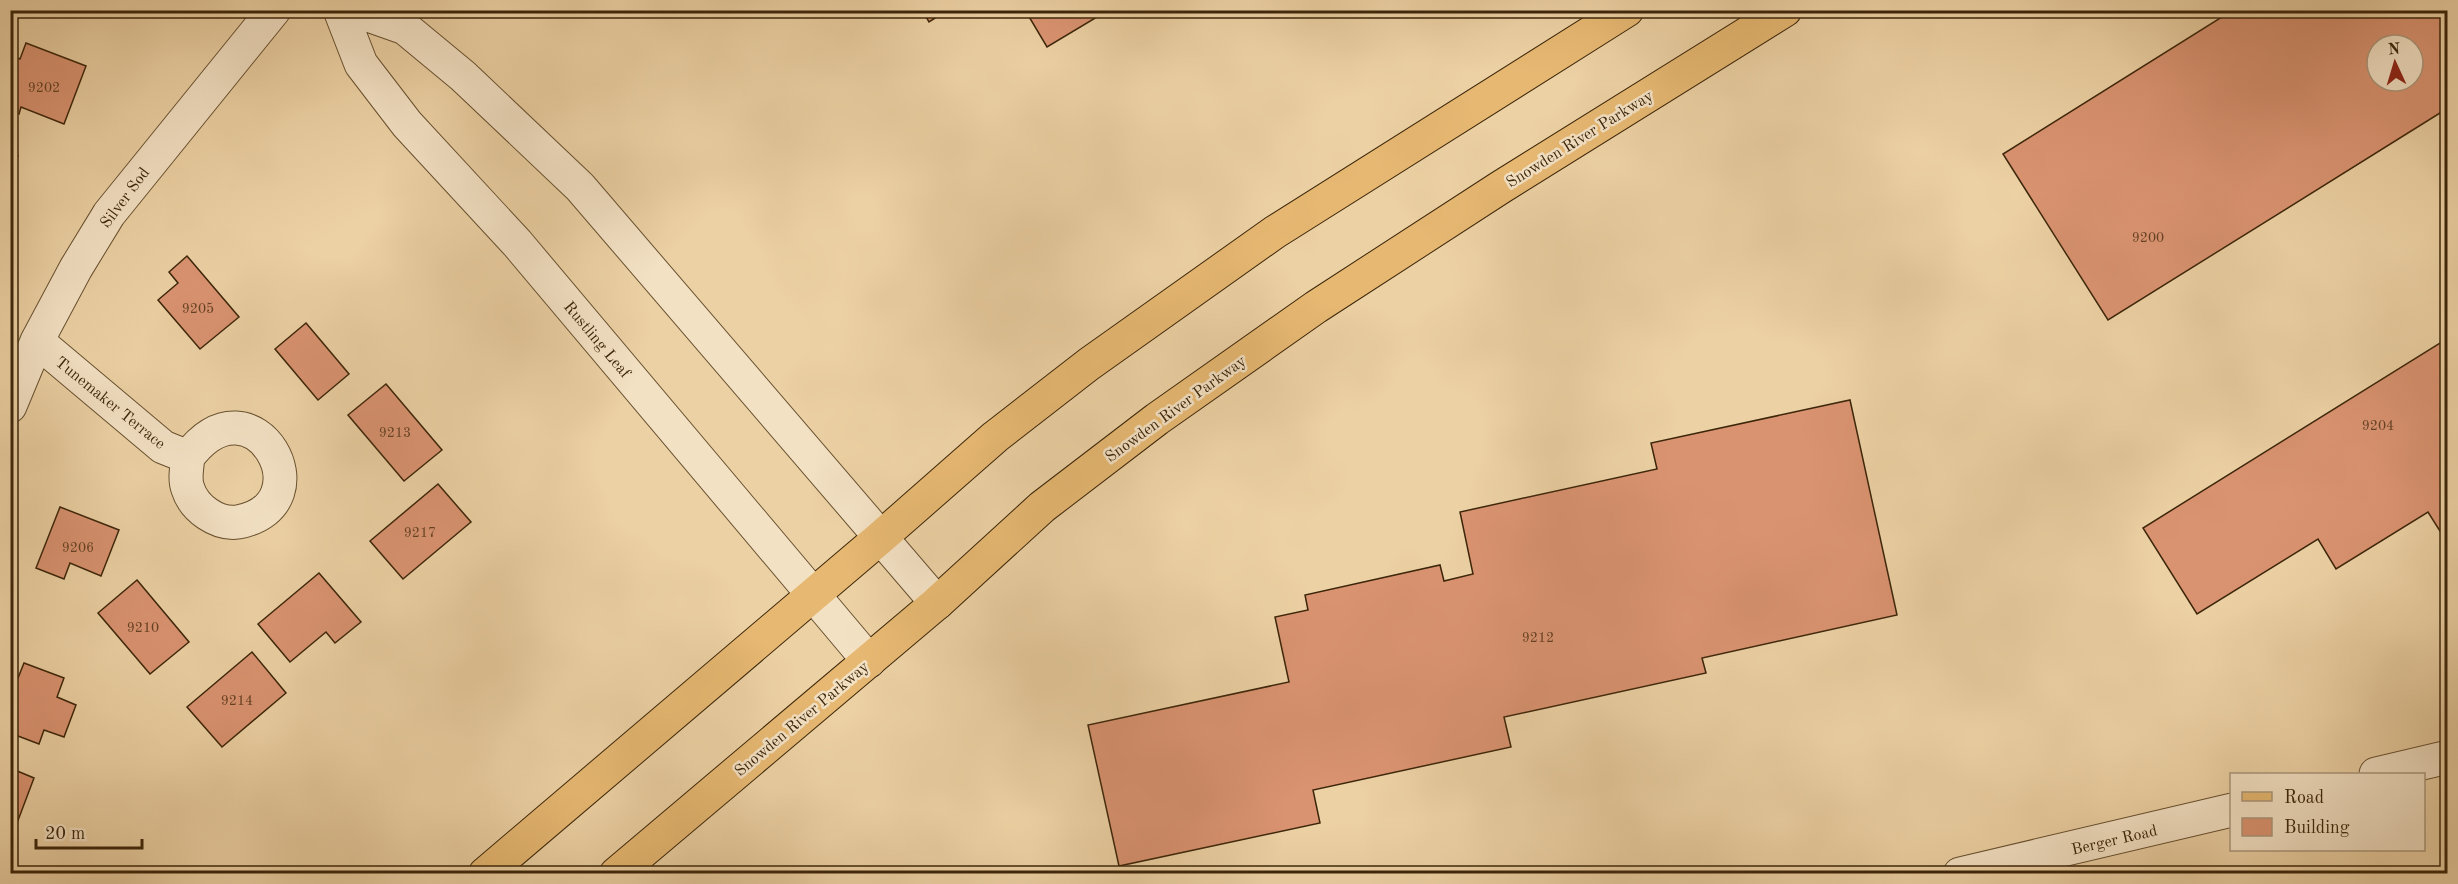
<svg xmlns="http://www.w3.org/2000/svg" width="2458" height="884" font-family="'Old Standard TT',serif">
  <rect width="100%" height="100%" fill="#ecd1a4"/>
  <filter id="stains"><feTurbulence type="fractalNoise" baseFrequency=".00333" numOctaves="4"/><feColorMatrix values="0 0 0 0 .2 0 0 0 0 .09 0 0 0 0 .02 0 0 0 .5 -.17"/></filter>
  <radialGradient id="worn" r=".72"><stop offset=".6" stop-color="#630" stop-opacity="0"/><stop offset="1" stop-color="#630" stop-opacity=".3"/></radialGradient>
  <!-- building -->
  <path fill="#da9371" stroke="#3c260a" stroke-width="1.5" fill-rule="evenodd" d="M922,10h26l-19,12z
    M1025,10h74l3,4 -55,33z
    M2233,10h215v98l-340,212 -105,-166zM2377,45h36v36h-36z
    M26,43l60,23 -22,58 -43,-17 -2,7 -9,-3v-56l10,4z
    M10,153l8,3 -8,19z
    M187,256l52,61 -39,32 -42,-49 20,-17 -9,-11z
    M306,323l43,51 -31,26 -43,-51z
    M2448,338v200l-3,1 -17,-27 -92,57 -18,-30 -121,75 -54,-86z
    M386,384l56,66 -38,31 -56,-66z
    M1850,400l47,215 -195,43 4,15 -202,44 7,30 -198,43 7,33 -201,43 -31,-141 201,-43 -14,-65 33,-7 -3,-15 135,-30 4,16 29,-7 -13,-62 197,-43 -6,-26z
    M438,484l33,38 -68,57 -33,-38z
    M60,507l59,23 -18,46 -31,-13 -6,16 -28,-11z
    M319,573l42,49 -26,21 -9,-11 -36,30 -32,-38z
    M137,580l52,62 -39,32 -52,-61z
    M252,652l34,41 -64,54 -35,-40z
    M24,663l40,15 -7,19 19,8 -12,32 -20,-7 -5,14 -29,-11v-35z
    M10,768l24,10 -23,61h-1z"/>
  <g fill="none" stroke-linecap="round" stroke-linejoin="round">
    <defs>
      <path id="minor" d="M340,10l21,54 46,60 110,119 352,418
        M354,10l51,18 58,48 117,111 357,416
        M37,341l126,106 25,10c-1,10 -4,22 0,32 6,19 29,36 50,33 91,-17 15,-152 -50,-65
        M10,406l27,-65 39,-73 33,-54 165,-204
        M2376,774l72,-17
        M1960,874l272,-64"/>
      <path id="primary" d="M485,874l395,-336 115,-101 94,-73 186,-132 352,-222
        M616,874l321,-271 105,-96 115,-88 159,-112 185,-120 284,-177"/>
    </defs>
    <!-- minor casing -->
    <use href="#minor" stroke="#685130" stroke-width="35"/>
    <!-- primary casing -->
    <use href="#primary" stroke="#3c260a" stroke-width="35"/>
    <!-- minor -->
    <use href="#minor" stroke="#f3e1c4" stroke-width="33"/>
    <!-- primary -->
    <use href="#primary" stroke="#e6b872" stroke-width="33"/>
  </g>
  <g text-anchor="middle" stroke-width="5" stroke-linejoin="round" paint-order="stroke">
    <!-- number labels -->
    <g font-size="14" fill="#644124">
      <text x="44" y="92">9202</text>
      <text x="2148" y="242">9200</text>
      <text x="198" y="313">9205</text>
      <text x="2378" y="430">9204</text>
      <text x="395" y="437">9213</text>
      <text x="420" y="537">9217</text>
      <text x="78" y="552">9206</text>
      <text x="143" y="632">9210</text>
      <text x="1538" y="642">9212</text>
      <text x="237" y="705">9214</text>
    </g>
    <!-- street labels -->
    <g font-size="16" fill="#3c260a" stroke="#f3e1c4">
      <text transform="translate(1579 138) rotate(-32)" y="6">Snowden River Parkway</text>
      <text transform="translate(124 197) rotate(-53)" y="6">Silver Sod</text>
      <text transform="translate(598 339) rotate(50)" y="6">Rustling Leaf</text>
      <text transform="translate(111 402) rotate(39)" y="6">Tunemaker Terrace</text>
      <text transform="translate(1175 408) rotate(-36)" y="6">Snowden River Parkway</text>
      <text transform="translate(801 718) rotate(-40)" y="6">Snowden River Parkway</text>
      <text transform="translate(2114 839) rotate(-13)" y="6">Berger Road</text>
    </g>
  </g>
  <!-- margin -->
  <rect width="2458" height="884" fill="none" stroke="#ecd1a4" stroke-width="36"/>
  <rect x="12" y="12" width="2434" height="860" fill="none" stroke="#3c260a" stroke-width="3"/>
  <rect x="18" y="18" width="2422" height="848" fill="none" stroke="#3c260a" stroke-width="1.5"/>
  <!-- legend -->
  <rect x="2230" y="773" width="195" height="78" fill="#f3e1c4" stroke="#aa967a" stroke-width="1.5"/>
  <rect x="2242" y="792" width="30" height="9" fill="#e6b872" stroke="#aa967a" stroke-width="1.5"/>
  <text x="2284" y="803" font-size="18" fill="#3c260a">Road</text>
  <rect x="2242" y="818" width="30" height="18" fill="#da9371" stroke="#aa967a" stroke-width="1.5"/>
  <text x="2284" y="833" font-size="18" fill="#3c260a">Building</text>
  <!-- north arrow -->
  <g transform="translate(2395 63) rotate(356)"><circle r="28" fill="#f3e1c4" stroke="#aa967a" stroke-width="1.5"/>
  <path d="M0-4.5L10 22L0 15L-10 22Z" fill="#8f2418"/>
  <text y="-9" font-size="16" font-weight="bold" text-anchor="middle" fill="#3c260a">N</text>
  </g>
  <!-- scale -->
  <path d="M36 839v9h106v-9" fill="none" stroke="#3c260a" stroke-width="3"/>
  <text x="45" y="839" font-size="18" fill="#3c260a" stroke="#f3e1c4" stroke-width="4.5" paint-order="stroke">20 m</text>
  <rect width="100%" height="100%" filter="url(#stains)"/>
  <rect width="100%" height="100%" fill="url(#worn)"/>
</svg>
